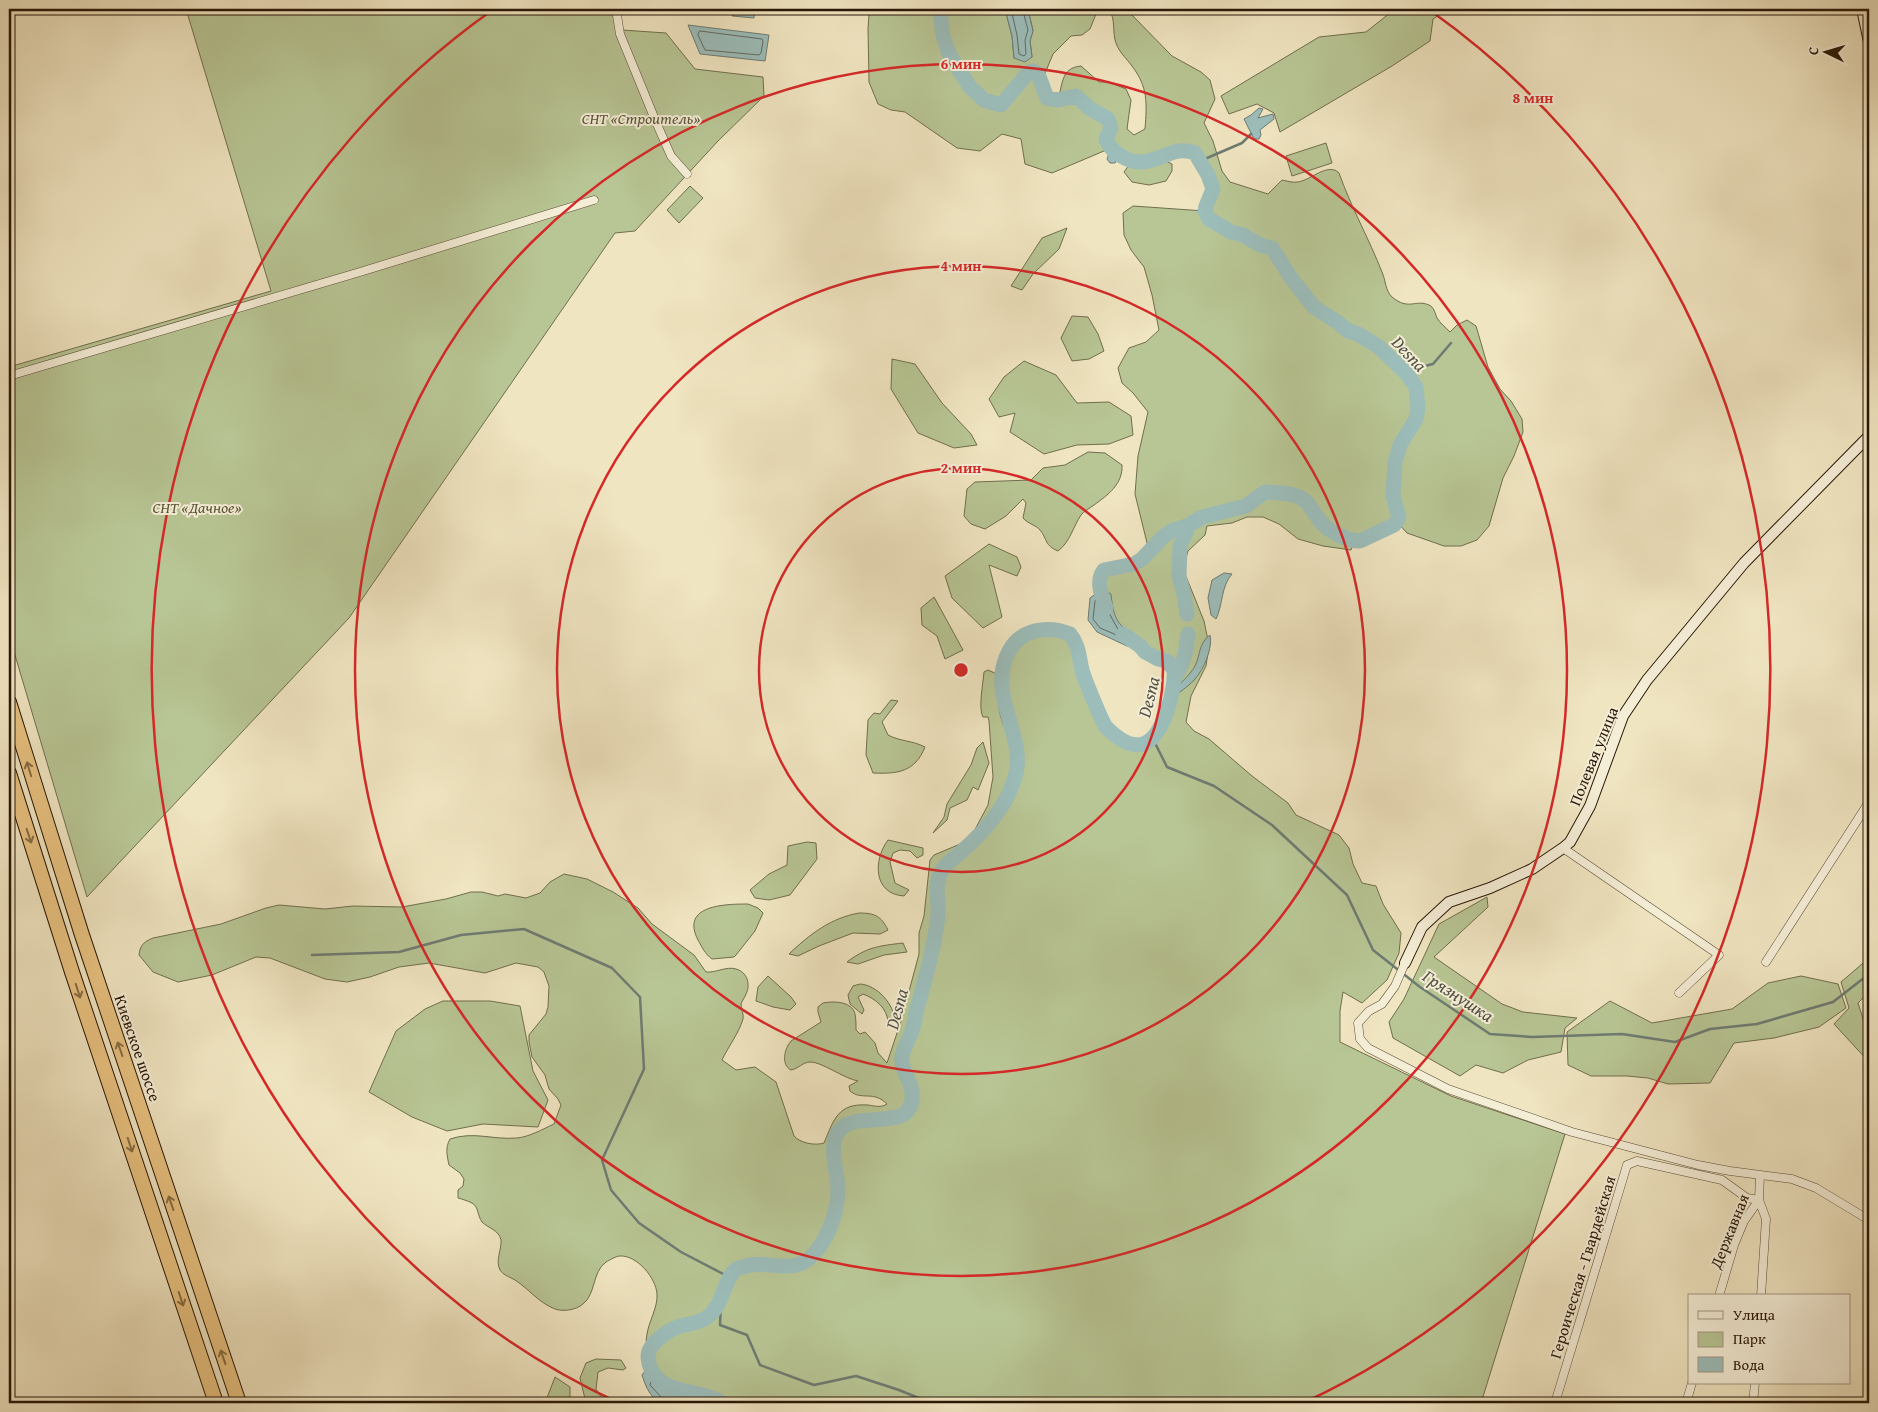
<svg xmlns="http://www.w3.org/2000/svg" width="1878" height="1412" font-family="'Gentium Book Plus',serif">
  <rect width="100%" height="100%" fill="#f0e5c1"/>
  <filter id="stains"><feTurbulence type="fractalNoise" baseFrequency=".004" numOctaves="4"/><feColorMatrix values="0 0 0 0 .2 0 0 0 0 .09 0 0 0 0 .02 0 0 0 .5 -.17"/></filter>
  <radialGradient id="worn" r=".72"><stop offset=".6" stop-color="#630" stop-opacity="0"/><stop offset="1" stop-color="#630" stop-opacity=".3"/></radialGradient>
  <!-- green -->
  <path fill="#b8c594" stroke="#706e4d" d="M186,9h433l3,21 44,3 29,36 68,8 1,19 -46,45 -83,90 -20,2 -266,385 -262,279 -78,-262v-268l262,-76z
    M865,9h140l7,27 2,22 18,-1 -2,-16 3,-11 -4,-16 1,-5h68l-8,20 -8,6 -11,1 -18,18 -12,29 6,15 11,2c5,-17 3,-32 23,-34l18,16h10l17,7 5,11 -4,29 7,6 11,-6c2,-26 3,-42 -13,-63 -6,-8 -13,-14 -16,-23 -4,-11 0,-23 -7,-34h12l9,4 42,43 29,16 9,8 5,19 -11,24 9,18 9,30 8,11 38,12 14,-14c5,1 11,3 16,2 13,-2 30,-20 41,-9 12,34 30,66 43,99 4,9 3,18 10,25 17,14 23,2 37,8 5,2 6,8 8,13 3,5 8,9 13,14l7,-7 10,-5 9,6 12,41 12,22 11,12 11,18 1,13 -9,24 -11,22 -14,48 -12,14 -16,6h-17l-37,-13 -10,-11 -7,6 -30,13h-5l-4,9 -28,-4 -25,-7 -19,-15 -16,-7h-16l-15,6 -25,3 -2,9 -17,16 -5,18 21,52 5,24 -3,21 -15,30 -5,26 8,9 15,8 43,37 36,27 8,12 43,20 10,13 4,16 9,19 14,3 7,18 18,29 -2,20 -12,27 -25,23 -19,-11 -3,19v31l111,54 114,38 -84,269h-778l3,-7c-23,-5 -72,-15 -55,-50l-5,-5 1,-7c2,-13 11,-27 10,-40 -1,-16 -20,-39 -37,-38 -4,0 -10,4 -14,6 -14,10 -10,32 -23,42 -7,6 -20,8 -28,5 -16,-6 -26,-20 -40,-29 -5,-3 -12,-5 -15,-10 -5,-10 2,-21 1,-30 -2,-10 -13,-12 -19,-18 -5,-7 -3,-15 -10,-19 -4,-2 -10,-4 -14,-5v-8l5,-4 1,-7 -4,-6 -11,-8c-2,-10 -4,-17 1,-26 24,-8 42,1 67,-1 12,-1 26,-9 37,-14l7,-19 -3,-6 -9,-10 -4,-14 -13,-18 -3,-15v-7l17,-21 2,-7 1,-21 -5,-14 -6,-5 -22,-4 -31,10 -56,-10 -30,4 -29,10 -23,5 -22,-3 -55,-21 -14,-1 -44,18 -34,7 -25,-10 -14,-17c1,-9 4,-13 14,-17l68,-14 45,-16 13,-3 46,4 28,-3 49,1 44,-8 25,-7h11l16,4 7,-2 21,4 14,-5 10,-11 14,-8 23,5 26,13 25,16 14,16 42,31 12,17c10,1 20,-6 30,-3 11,3 15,15 10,25 -1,3 -4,7 -5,10 0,5 3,10 2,15 -4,14 -15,28 -21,41l14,10 19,-3 21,15 18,54c6,7 21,10 30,7 10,-24 14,-40 44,-38 7,1 13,3 19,-1 -14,-14 -25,-3 -37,-13l-1,-5 9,-5c-13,-2 -38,-20 -48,-19 -7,0 -12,7 -19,8 -10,-5 -7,-21 0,-29l30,-19 -3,-10v-5l5,-4c10,-2 29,-2 32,11 1,5 1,11 1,16l4,4 5,-2 10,11 3,10 9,10 14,-42 18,-67v-21l5,-17 6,-56 4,-5 31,-13 7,-7 16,-30 5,-28 -4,-56 -1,-4h-5c-5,-8 0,-33 1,-45l4,-2 9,4c1,22 -1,48 16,65 -2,-14 -8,-27 -11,-40 -4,-28 4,-64 37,-69 9,-1 25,-1 32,5 9,9 8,21 10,32 3,11 9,21 13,32 9,20 11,33 33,43 7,4 14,4 21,0 9,-6 14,-14 17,-24 5,-16 11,-32 9,-48l-7,-9 -9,-2 -13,-7 -5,-6 -27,-18 -13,-36 -1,-13 5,-9 30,-6 15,-13 -14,-57 3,-38 10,-44 -15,-19 -11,-10 -4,-15 11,-20 17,-6 13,-12 -7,-35 -8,-28 -13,-17 -7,-15 -1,-22 10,-7 72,5c1,-8 8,-16 8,-22 -1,-8 -12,-30 -18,-36 -3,-3 -11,-3 -15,-2 -7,0 -12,6 -19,6 -17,12 -36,3 -50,-9l-59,25 -27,-9 -4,-25 -19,-5 -22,17 -23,-3 -52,-36 -14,-2 -13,-6 -9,-22 -1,-54 1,-13z
    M1395,9h53l-15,10 -3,22 -38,25 -112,66 -6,-19 -17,-9 -28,10 -8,-18 98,-59 47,-5z
    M1326,143l6,20 -40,13 -6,-20z
    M1162,159l10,5v7l-6,10 -17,4 -17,-3 -8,-10 5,-7 22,1z
    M690,186l13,12 -24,25 -12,-13z
    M1067,228l-8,21 -26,25 -11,16 -11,-4 31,-48z
    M1072,316l16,1 10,17 6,17 -15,8 -17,2 -11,-23z
    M892,359l23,5 27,39 29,31 6,11 -23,3 -36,-15 -27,-44z
    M1024,361l32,14 21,28 32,-1 22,14 2,19 -24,9 -32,1 -33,9 -34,-22 5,-19 -16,4 -10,-18 15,-22z
    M1088,452l17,1 17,12c1,19 -14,30 -28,40 -4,3 -10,6 -13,10 -8,12 -11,27 -23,36 -14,-6 -10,-11 -18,-21 -4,-5 -12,-6 -17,-12l3,-15 -3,-4 -17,17 -21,13 -14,-5 -7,-8 3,-27 8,-7 56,-2 12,-12 22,-3z
    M989,544l28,13 4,10 -4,9 -28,-11 13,52 -19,11 -31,-30 -7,-22z
    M934,597l29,53 -18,9 -8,-23 -15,-11 -1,-17z
    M891,700l7,1 -16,21 6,13c14,7 23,5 37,12 -10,25 -27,27 -52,26l-7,-18 2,-35 6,-7 6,1z
    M983,742l6,21 -11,27 -5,-3 -6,13 -17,8 -3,12 -14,13 11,-16 3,-13 24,-39 6,-17z
    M888,840l35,8v7l-6,3 -7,-7 -10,-1 -7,3 -3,9 5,21 14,7 -5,6c-31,-2 -31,-36 -16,-56z
    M807,842l9,1 1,16 -27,36 -21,5 -14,-2 -5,-8 19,-16 18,-9 1,-19z
    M1487,897l1,10 -54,50 68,47 21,8 54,6 -12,10 -4,24 -33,8 -25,13 -27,-8 -16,11 -67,-38 -4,-16 15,-23 35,-75z
    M748,904l10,4 5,5 -8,18 -19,24 -2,2 -22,2c-7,-5 -10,-12 -14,-19 -18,-35 27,-36 50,-36z
    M859,913c16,0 22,3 29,17l-8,4 -27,-1 -34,13 -21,10 -9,-2c21,-20 42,-36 70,-41z
    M903,943l4,9 -23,3 -26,9 -11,-2c20,-15 31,-16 56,-19z
    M1869,958v34l-11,11 7,22 4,-1v38l-35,-38 15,-16 -8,-26z
    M768,976l23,21 5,7 -6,6 -17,-3 -17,-6 2,-14z
    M1801,976l37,8 8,24 -27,19 -45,11 -40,5 -24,40 -42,1 -20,-6 -21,-2h-36l-23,-11 -1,-33 43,-31 42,22 80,-14 36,-26z
    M860,984c17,1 34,20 35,37l-4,3 -3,-2c-1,-14 -12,-23 -25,-28l-5,3 6,13 -2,4 -12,-10 -2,-9 5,-9z
    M443,1001h47l30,5 13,65 15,29 -10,27 -55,-3 -36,7 -35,-14 -43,-25 27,-61 29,-22z
    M596,1359l25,1 5,8 -3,2 -15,-2 -10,4 -2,17 9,14h-19l-6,-25 6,-15z
    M555,1377l15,10v16h-25z"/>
  <!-- water -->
  <path fill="#9cbdba" stroke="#6e7b72" d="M732,9h23l-1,9 -22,-2z
    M1005,9h25l-1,5 4,17 -3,10 2,16 -7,5 -11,-4 -2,-22z
    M688,25l81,10 -4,26 -65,-7z
    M1259,108l4,1 -5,9 15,-4 1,5 -14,11 1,5 -2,4h-5l-10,-20 7,-4z
    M1111,148l8,7 -4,8h-5l-3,-4z
    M1224,573l8,1c-11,12 -9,31 -16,45l-5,-4 -3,-17 4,-18z
    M1101,590v2l5,-1 5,3c3,27 6,30 28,45l1,7h-13l-30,-14 -9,-12 2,-22z
    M1210,635c3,13 -6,34 -15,44 -4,5 -10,9 -15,13l-4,-1c4,-10 13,-14 19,-25 6,-12 3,-22 15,-31z
    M649,1366c9,17 23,22 42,27 -6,11 -25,15 -35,7 -8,-7 -11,-16 -14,-25z"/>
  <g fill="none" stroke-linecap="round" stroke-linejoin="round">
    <!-- shore -->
    <path stroke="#626a60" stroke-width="1" d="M1011,9l6,26 2,19 5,2 2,-2 -1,-14 3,-10 -4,-15 1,-6
      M700,31l62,8 1,3 -2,11 -2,2 -54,-5 -7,-15z
      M1100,597l6,1 3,15 11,20 -1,3 -19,-8 -7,-9 2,-18z
      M663,1403l-1,-5 -12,-13 1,-3 19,10 10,3 -1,8"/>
    <!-- stream -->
    <path stroke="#6e7b72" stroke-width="2.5" d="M1200,161l42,-18 9,-9
      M1404,372c11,-1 19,-6 29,-8l18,-21
      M1153,739l14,28 47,19 58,39 75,70 26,55 47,37 70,47 42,3 90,-3 53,8 35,-13 47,-5 76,-22 36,-28
      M312,955l87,-3 62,-17 63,-6 88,39 28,29 4,72 -42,91 9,30 28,33 42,29 48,25
      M721,1301l-1,24 27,10 13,30 54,20 42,-9 43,14 32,13
      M960,1403l7,-4 22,4"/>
    <!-- river -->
    <path stroke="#9cbdba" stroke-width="15" d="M940,9l3,27 6,18 21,33 14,13 17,5 27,-32 5,-2 5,3 9,24 11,2 18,-4 13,12 19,11 3,9 -5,11c3,8 8,13 15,17 30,19 48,-14 74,-3l13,22 5,14 -7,17 -1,5 4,8 22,13 12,3 17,10 12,3 19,30 23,29 26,17 8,7 10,3 21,13 28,27 9,13 2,21 -2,11 -16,26 -5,17 -2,35 6,20 -5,8 -34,16c-12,0 -30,-9 -38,-18 -8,-7 -10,-18 -19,-24 -11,-7 -26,-6 -38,-7l-19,14 -44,11 -13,8 -18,6 -8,6 -21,22 -8,5 -30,6c-9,11 -2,26 2,38
      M1187,614l-3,-20 -5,-18 1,-30 9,-21
      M1175,676c10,-13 11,-26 13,-42
      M722,1403c-20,-13 -47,-8 -65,-25 -5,-5 -8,-12 -9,-20 0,-8 3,-12 9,-18 7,-6 14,-11 23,-14 12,-3 21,-3 30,-11 14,-12 15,-40 27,-46 32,-15 58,15 83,-23 11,-16 18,-38 18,-57 0,-19 -13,-48 5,-62 20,-16 72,6 69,-34 0,-13 -12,-22 -10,-36 1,-9 7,-17 10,-26 3,-8 3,-18 6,-26 8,-30 17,-59 20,-91 1,-14 -4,-29 3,-42 4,-9 13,-13 19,-19 24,-21 49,-48 56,-80 9,-40 -30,-80 -7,-122 12,-22 39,-26 61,-17 9,11 9,23 12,36 2,8 20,52 24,57 32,32 50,18 62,-19 4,-13 7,-25 6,-38l-7,-9 -9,-2 -13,-7 -5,-6 -17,-12"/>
    <defs>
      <path id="street" d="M616,9l4,25 36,88 15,34 16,18
        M1514,10v-1
        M9,376l351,-104 234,-72
        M1563,848l156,107 -40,38
        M1766,962l103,-160
        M1405,963l-10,23 -13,18 -13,7 -11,12 2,16 8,9 80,41 124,43 126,33 32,6 62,8 24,9 53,32
        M1719,1296l15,-51 10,-24 15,-21 1,-25
        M1555,1403l72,-238 10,-4 85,19 25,18 12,2 7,19 -5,77
        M1686,1403l6,-20
        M1753,1403l2,-20"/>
      <path id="secondary" d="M1862,9l7,33
        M1405,963l17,-36 27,-25 41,-14 42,-19 31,-21 7,-6 20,-36 33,-90 24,-36 97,-117 125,-127"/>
      <path id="highway" d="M9,702l73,233 157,468
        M9,773l63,199 144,431"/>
    </defs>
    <!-- street casing -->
    <use href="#street" stroke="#5b4a35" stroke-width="9"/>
    <!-- secondary casing -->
    <use href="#secondary" stroke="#291706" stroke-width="12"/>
    <!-- highway casing -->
    <use href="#highway" stroke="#291706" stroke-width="16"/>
    <!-- street -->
    <use href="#street" stroke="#f5eed7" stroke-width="8"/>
    <!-- secondary -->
    <use href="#secondary" stroke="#f5eed7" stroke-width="10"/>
    <!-- highway -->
    <use href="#highway" stroke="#e8c280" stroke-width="14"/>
  </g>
  <!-- one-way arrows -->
  <defs><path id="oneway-shaft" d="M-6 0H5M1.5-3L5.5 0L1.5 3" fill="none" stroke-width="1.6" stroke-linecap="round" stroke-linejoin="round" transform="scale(1.25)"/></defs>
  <g stroke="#886c43">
    <use href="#oneway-shaft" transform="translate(29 769) rotate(-107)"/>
    <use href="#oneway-shaft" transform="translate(29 836) rotate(72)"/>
    <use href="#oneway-shaft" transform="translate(78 991) rotate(72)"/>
    <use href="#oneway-shaft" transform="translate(120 1049) rotate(-109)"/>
    <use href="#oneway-shaft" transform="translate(130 1145) rotate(72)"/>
    <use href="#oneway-shaft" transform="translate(171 1203) rotate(-109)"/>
    <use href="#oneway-shaft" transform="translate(181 1299) rotate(72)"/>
    <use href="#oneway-shaft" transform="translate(223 1357) rotate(-109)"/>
  </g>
  <!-- distance rings -->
  <g fill="none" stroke="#d62828" stroke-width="2.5">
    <circle cx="961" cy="670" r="202"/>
    <circle cx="961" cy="670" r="404"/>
    <circle cx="961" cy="670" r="606"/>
    <path d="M619 1403A809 809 0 0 1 491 11M1431 11A809 809 0 0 1 1303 1403"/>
  </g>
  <g text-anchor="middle" stroke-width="4" stroke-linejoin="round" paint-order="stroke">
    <!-- park labels -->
    <g font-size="16" font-style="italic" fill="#5b5438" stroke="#f5eed7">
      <text x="641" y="124">СНТ «Строитель»</text>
      <text x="197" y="513">СНТ «Дачное»</text>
    </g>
    <!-- street labels -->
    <g font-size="16" fill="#291706" stroke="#f5eed7">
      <text transform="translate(1593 756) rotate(-68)" y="6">Полевая улица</text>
      <text transform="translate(138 1048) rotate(71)" y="6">Киевское шоссе</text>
      <text transform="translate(1729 1231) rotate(-68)" y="6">Державная</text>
      <text transform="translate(1582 1267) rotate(-73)" y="6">Героическая - Гвардейская</text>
    </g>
    <!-- water labels -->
    <g font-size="18" font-style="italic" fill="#515145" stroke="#f5eed7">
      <text transform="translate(1409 354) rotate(46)" y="6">Desna</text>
      <text transform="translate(1149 697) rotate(-76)" y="6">Desna</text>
      <text transform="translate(1458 996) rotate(33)" y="6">Грязнушка</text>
      <text transform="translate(897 1009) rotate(-75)" y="6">Desna</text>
    </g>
  </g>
  <circle cx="961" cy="670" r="8" fill="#d62828" stroke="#f5eed7" stroke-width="2.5"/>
  <g font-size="15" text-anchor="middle" font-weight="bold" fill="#d62828" stroke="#f5eed7" stroke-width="4" stroke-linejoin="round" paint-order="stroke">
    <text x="961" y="69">6 мин</text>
    <text x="1533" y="103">8 мин</text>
    <text x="961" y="271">4 мин</text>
    <text x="961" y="473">2 мин</text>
  </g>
  <!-- margin -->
  <rect width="1878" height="1412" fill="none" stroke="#f0e5c1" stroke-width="30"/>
  <rect x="10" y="10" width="1858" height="1392" fill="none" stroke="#291706" stroke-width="2.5"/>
  <rect x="15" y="15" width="1848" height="1382" fill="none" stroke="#291706"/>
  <!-- legend -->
  <rect x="1688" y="1294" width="162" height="90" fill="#f5eed7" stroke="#a39883"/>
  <rect x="1698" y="1311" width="25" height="8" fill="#f5eed7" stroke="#a39883"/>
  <text x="1733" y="1320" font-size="15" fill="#291706">Улица</text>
  <rect x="1698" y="1332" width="25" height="15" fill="#b8c594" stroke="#a39883"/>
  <text x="1733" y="1344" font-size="15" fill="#291706">Парк</text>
  <rect x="1698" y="1357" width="25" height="15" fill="#9cbdba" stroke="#a39883"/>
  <text x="1733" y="1370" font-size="15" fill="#291706">Вода</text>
  <!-- north arrow -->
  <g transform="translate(1826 52) rotate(275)" stroke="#f5eed7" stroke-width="4" paint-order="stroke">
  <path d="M0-4L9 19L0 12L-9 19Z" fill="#291706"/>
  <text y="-8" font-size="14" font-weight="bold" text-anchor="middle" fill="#291706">С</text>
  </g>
  <rect width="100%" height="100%" filter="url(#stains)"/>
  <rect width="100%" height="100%" fill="url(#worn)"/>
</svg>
